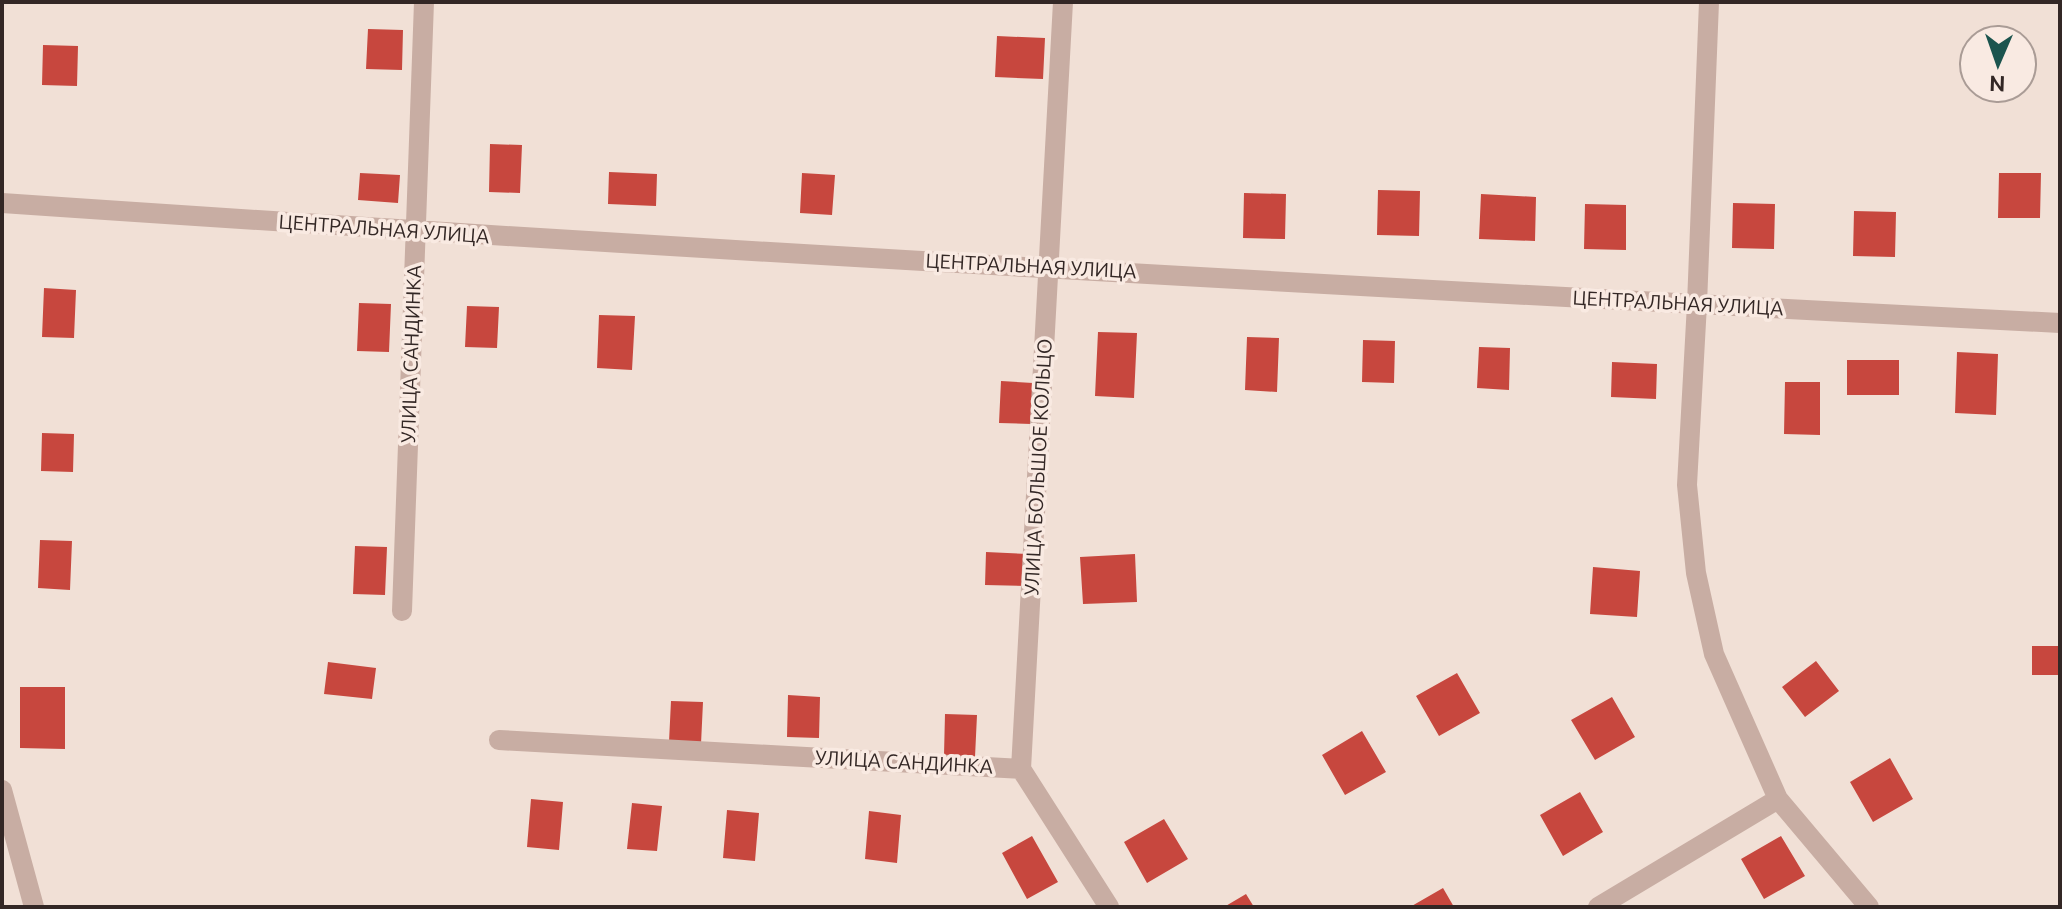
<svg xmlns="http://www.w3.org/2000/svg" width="2062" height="909" font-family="Ubuntu,sans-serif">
  <rect width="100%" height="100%" fill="#f1e0d6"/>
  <!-- building -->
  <path fill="#c7473e" d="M368,29l35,1 -1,40 -36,-1z
    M997,36l48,2 -2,41 -48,-2z
    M43,45l35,1 -1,40 -35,-1z
    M490,144l32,1 -2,48 -31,-1z
    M609,172l48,2 -1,32 -48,-2z
    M360,173l40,2 -2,28 -40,-3z
    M802,173l33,2 -3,40 -32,-2z
    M1999,173h42l-1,45h-42z
    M1378,190l42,1 -1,45 -42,-1z
    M1244,193l42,1 -1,45 -42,-1z
    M1481,194l55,3 -1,44 -56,-2z
    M1733,203l42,1 -1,45 -42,-1z
    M1585,204l41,1v45l-42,-1z
    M1854,211l42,1 -1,45 -42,-1z
    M44,288l32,2 -2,48 -32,-1z
    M359,303l32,1 -2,48 -32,-1z
    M467,306l32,1 -2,41 -32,-1z
    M599,315l36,1 -3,54 -35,-2z
    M1098,332l39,1 -3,65 -39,-2z
    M1247,337l32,1 -2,54 -32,-2z
    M1363,340l32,1 -1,42 -32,-1z
    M1479,347l31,1 -1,42 -32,-2z
    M1957,352l41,2 -2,61 -41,-2z
    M1847,360h52v35h-52z
    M1612,362l45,2 -1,35 -45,-2z
    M1001,381l32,2 -2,41 -32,-1z
    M1785,382h35v53l-36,-1z
    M42,433l32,1 -1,38 -32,-1z
    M40,540l32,1 -2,49 -32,-2z
    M355,546l32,1 -2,48 -32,-1z
    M986,552l42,2 -1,32 -42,-1z
    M1135,554l2,48 -54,2 -3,-47z
    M1593,567l47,4 -3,46 -47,-3z
    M2032,646h28v29h-28z
    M1816,661l23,30 -34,26 -23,-30z
    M328,662l48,6 -4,31 -48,-5z
    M1457,673l23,40 -41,23 -23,-40z
    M20,687h45v62l-45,-1z
    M788,695l32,2 -1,41 -32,-1z
    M1612,697l23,40 -40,23 -24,-40z
    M671,701l32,1 -2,42 -32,-2z
    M945,714l32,1 -2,42 -31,-2z
    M1362,731l24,41 -41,23 -23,-40z
    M1890,758l23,41 -40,23 -23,-40z
    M1580,792l23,40 -40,24 -23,-41z
    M531,799l32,3 -4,48 -32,-3z
    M632,803l30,3 -5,45 -30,-2z
    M727,810l32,3 -4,48 -32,-3z
    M869,811l32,4 -4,48 -32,-4z
    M1164,819l24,40 -41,24 -23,-41z
    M1032,836l26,46 -31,17 -25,-46z
    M1781,836l24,40 -41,23 -23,-40z
    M1443,888l11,19h-44z
    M1246,894l8,13h-30z"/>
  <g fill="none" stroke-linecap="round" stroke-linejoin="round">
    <!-- street -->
    <path stroke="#c8ada3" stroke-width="20" d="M1063,2l-42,767 88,138
      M1709,2l-12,302 -10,181 9,88 18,81 64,145 91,108
      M2,203c686,47 1372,85 2058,120
      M402,611l22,-609
      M499,740l522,29
      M2,790l32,117
      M1598,907l180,-108"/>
  </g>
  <g text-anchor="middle" stroke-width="7" stroke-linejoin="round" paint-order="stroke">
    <!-- street labels -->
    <g font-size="20" fill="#332725" stroke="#f9eae2">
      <text transform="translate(384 229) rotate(4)" y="7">ЦЕНТРАЛЬНАЯ УЛИЦА</text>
      <text transform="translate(1031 266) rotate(3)" y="7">ЦЕНТРАЛЬНАЯ УЛИЦА</text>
      <text transform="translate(1678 303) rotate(3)" y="7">ЦЕНТРАЛЬНАЯ УЛИЦА</text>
      <text transform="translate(411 354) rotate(-88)" y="7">УЛИЦА САНДИНКА</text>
      <text transform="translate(1038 467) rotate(-87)" y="7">УЛИЦА БОЛЬШОЕ КОЛЬЦО</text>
      <text transform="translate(904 762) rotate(3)" y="7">УЛИЦА САНДИНКА</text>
    </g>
  </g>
  <!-- border -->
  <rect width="2062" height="909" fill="none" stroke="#332725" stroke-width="8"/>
  <!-- north arrow -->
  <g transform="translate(1998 64) rotate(182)"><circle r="38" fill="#f9eae2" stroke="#aa9c96" stroke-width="2"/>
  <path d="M0-6L14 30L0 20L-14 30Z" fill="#1b544e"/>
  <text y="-12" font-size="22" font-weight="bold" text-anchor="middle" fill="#332725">N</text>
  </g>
</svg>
